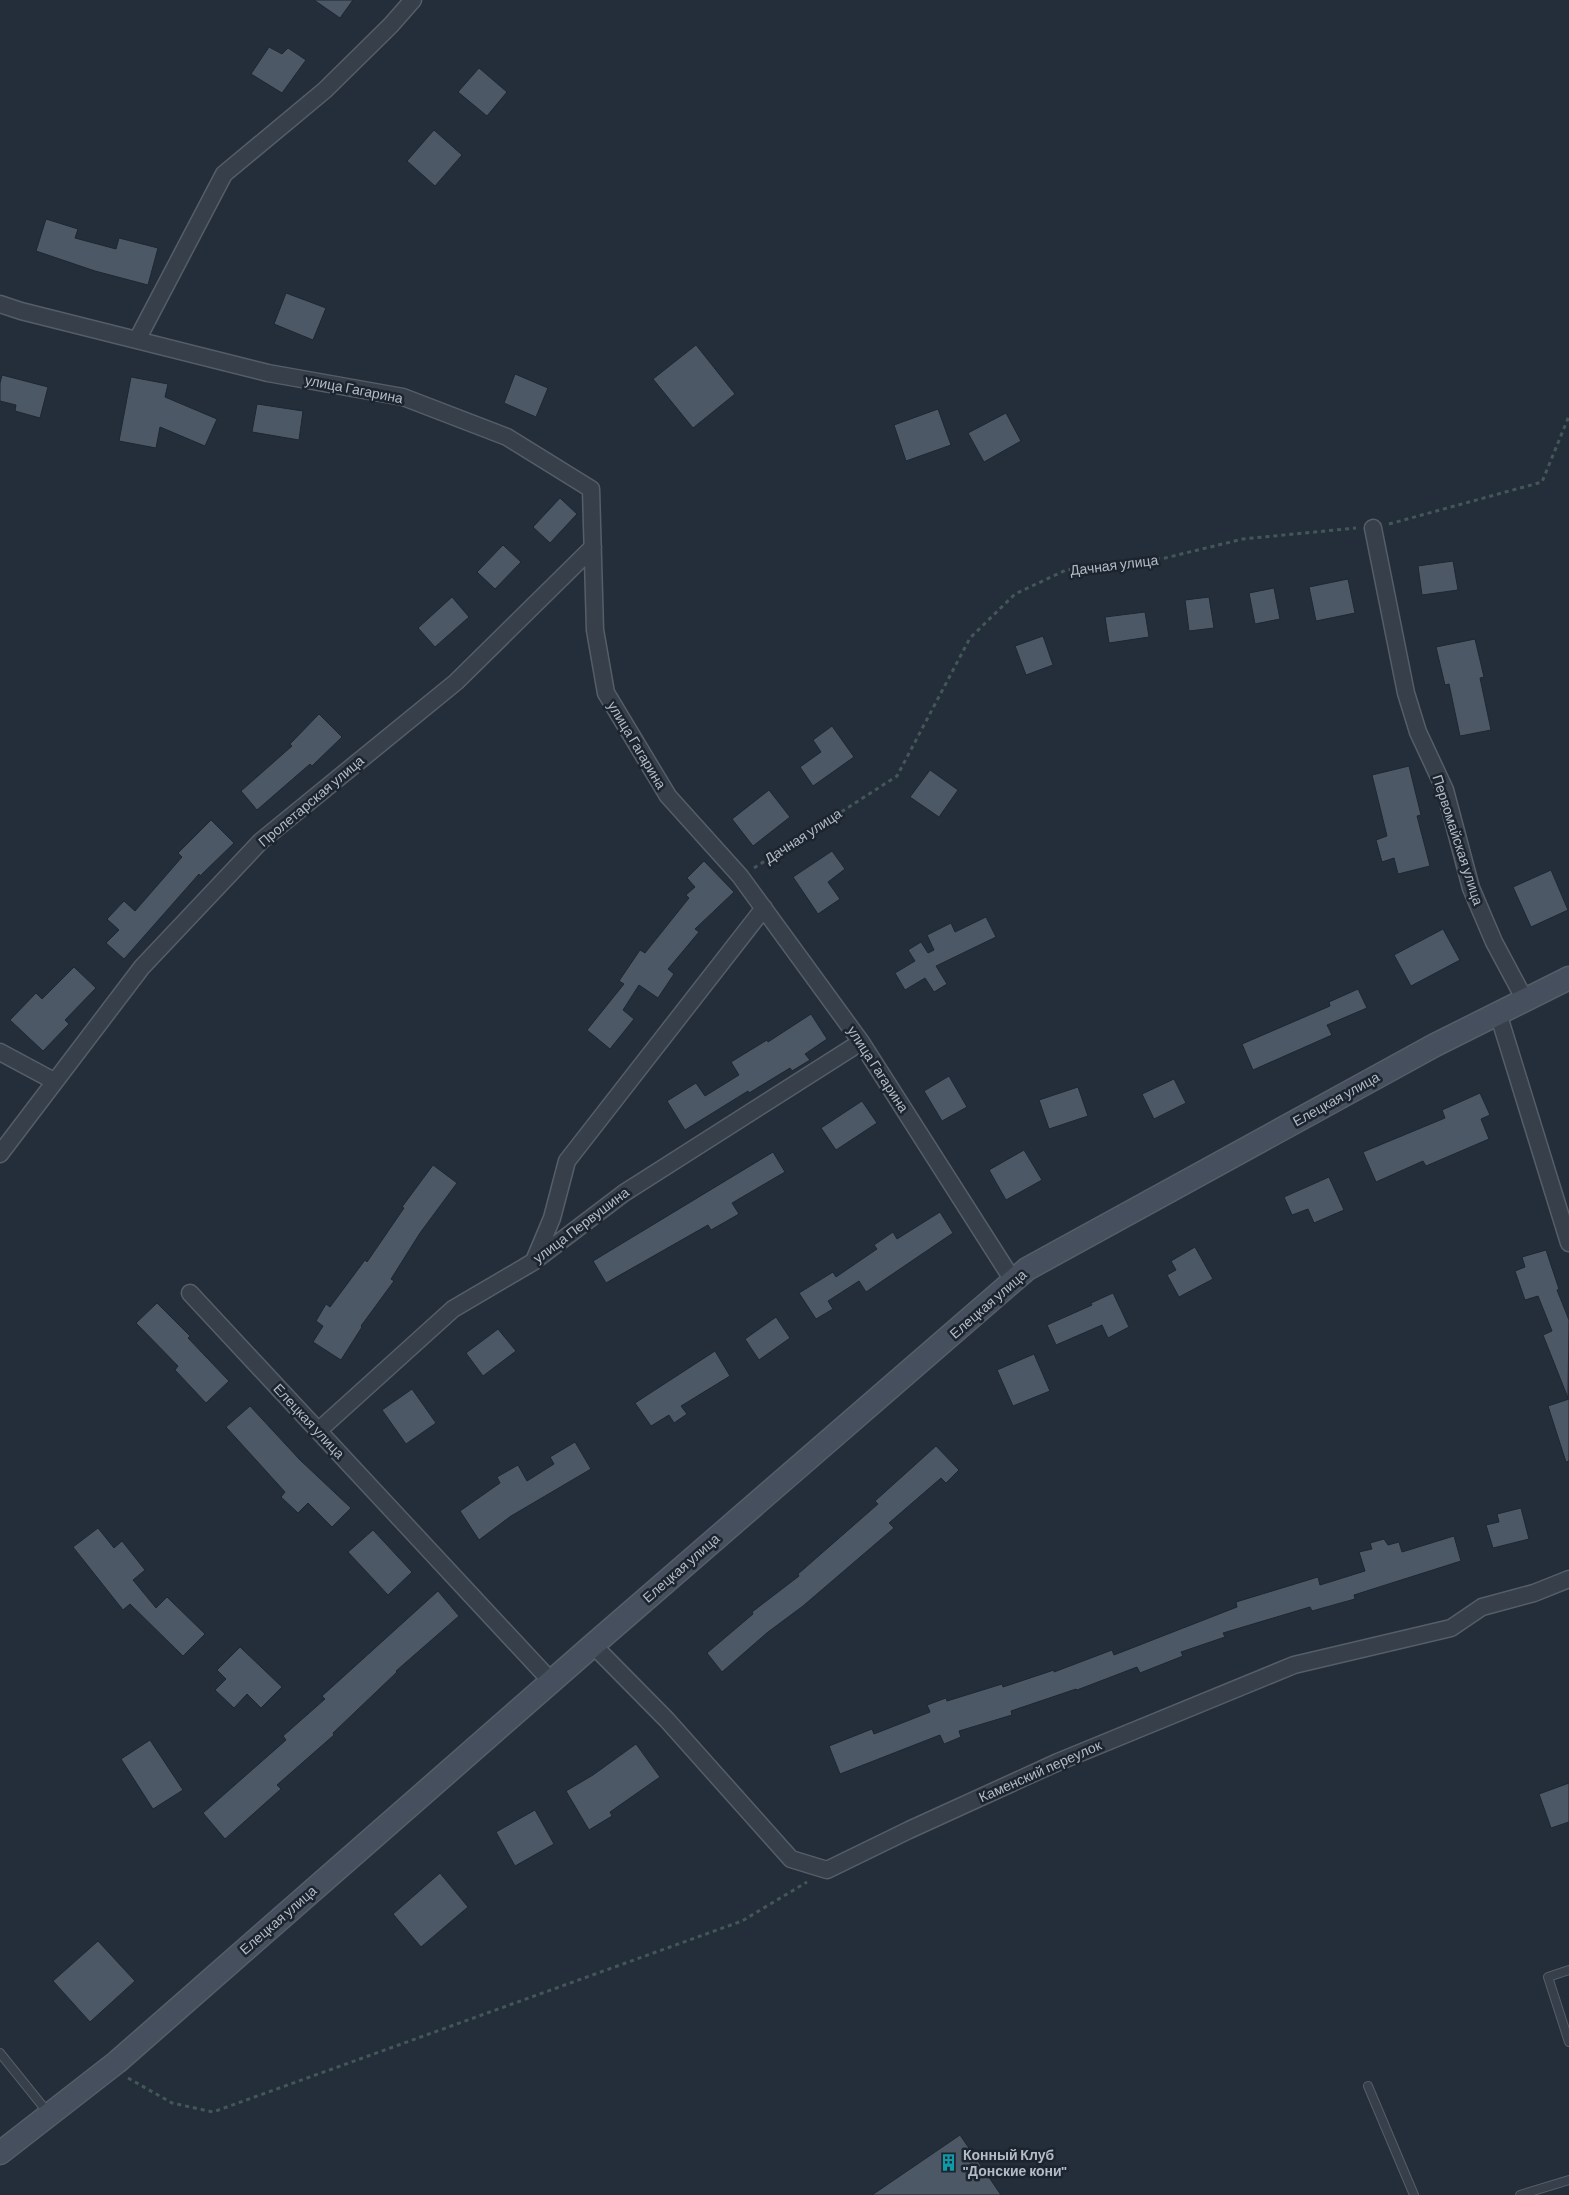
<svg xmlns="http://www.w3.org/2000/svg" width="1569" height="2195" font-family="Barlow,sans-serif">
  <rect width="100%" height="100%" fill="#242e3a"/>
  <!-- building -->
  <path fill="#4c5865" stroke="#1e2731" d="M314,0h39l-13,18z
    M269,47l13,7 6,-6 18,12 -24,33 -31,-19z
    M479,68l28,24 -20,24 -29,-24z
    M434,130l28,25 -27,31 -28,-25z
    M46,219l32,10 -3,9 41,11 3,-11 39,10 -10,37 -53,-14 -59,-20z
    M286,293l40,15 -13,32 -39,-16z
    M696,345l39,49 -42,34 -40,-49z
    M515,374l33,14 -12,29 -32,-14z
    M2,375l46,12 -8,31 -25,-7 1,-6 -16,-4v-18z
    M131,377l37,7 -3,13 52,22 -12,27 -45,-19 -4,21 -37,-7z
    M257,404l46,7 -4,29 -47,-8z
    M938,409l13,36 -45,16 -12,-36z
    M1006,413l15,28 -37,21 -16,-29z
    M560,498l17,16 -27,29 -17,-16z
    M503,545l18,17 -26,27 -18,-17z
    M1453,561l5,29 -36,5 -4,-29z
    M1348,579l7,34 -39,8 -7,-34z
    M1274,588l6,31 -25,5 -6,-31z
    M452,597l17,20 -34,30 -17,-19z
    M1209,597l5,31 -25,3 -4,-31z
    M1145,612l4,25 -40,6 -4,-26z
    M1043,636l10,29 -27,10 -11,-29z
    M1475,639l9,38 -4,1 11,52 -31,6 -11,-52 -4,1 -9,-38z
    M319,714l23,23 -30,29 -2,-2 -53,46 -16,-19 51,-45 -2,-2z
    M832,726l22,31 -41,29 -13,-19 21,-15 -8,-12z
    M1409,766l12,49 -4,1 13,50 -32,8 -4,-16 -12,4 -6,-22 11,-4 -15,-61z
    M930,770l28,20 -19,27 -29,-20z
    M769,790l21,27 -37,29 -21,-27z
    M211,820l23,23 -34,33 -1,-2 -75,85 -18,-16 13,-13 -12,-11 17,-18 11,10 47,-54 -4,-4z
    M832,851l13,18 -17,13 12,17 -22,15 -25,-37z
    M704,861l30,31 -39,37 4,3 -31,37 6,5 -16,24 -19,-13 -16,25 11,9 -24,30 -23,-19 37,-46 -5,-3 21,-31 5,3 44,-55 -3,-3 9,-8 -8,-9z
    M1551,870l17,40 -37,17 -18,-40z
    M986,917l10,20 -60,29 11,18 -13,8 -9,-14 -20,12 -10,-17 20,-12 -7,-11 13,-8 7,11 6,-3 -7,-15 24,-12 4,9z
    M1443,929l17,31 -49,26 -17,-31z
    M74,967l22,21 -31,32 4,4 -26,27 -33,-31 26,-27 6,6z
    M1358,989l9,19 -40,17 5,10 -79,35 -11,-26 88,-38 -1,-4z
    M811,1014l16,25 -22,15 5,6 -18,11 -2,-3 -41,25 -1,-2 -63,39 -18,-29 29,-18 9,13 34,-21 -8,-13 36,-22 1,2z
    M949,1076l18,31 -25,14 -18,-30z
    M1174,1079l12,24 -32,16 -12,-25z
    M1078,1087l10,29 -39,13 -10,-29z
    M1480,1093l10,22 -9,4 8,20 -63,27 -3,-5 -47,21 -13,-30 82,-34 -3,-8z
    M862,1101l15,22 -41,27 -15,-22z
    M1024,1150l18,30 -36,20 -17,-30z
    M773,1152l12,20 -53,31 7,11 -28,16 -3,-5 -102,58 -13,-22z
    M433,1165l24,18 -37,50 -29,46 3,2 -33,45 1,1 -21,33 -28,-18 10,-16 -7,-5 10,-17 4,3 35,-47 2,2 37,-54 -2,-1z
    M1329,1177l15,33 -30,13 -6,-14 -16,6 -8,-18z
    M940,1212l13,21 -87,59 -7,-11 -31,20 5,8 -17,10 -17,-26 34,-21 3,5 41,-28 -3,-4 19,-13 4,7z
    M1195,1247l18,32 -34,18 -12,-22 9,-5 -5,-9z
    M1546,1250l13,39 -2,1 12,30 -1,78 -25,-63 9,-4 -14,-35 -13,4 -10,-29 10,-4 -3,-10z
    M1113,1293l16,34 -21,11 -6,-13 -46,20 -9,-20 45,-20 -1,-2z
    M157,1303l33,33 -2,2 41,43 -23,22 -31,-33 3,-4 -42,-43z
    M776,1317l14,21 -31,22 -14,-21z
    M498,1329l18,22 -33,25 -17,-23z
    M715,1351l15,25 -49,30 6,8 -13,9 -5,-8 -18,11 -16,-23z
    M1034,1354l16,37 -37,15 -16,-36z
    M412,1389l24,34 -30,21 -24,-34z
    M1569,1399v62l-3,1 -18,-56z
    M250,1406l50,54 51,48 -19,19 -24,-24 -10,10 -17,-16 4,-5 -59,-65z
    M575,1442l16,27 -80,47 -32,24 -19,-29 40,-28 -3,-6 21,-12 9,16 27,-17 -4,-7z
    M936,1446l23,24 -13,13 -5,-5 -52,45 5,5 -91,78 -35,26 -46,40 -15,-19 46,-39 -1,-2 47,-36 -1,-2 80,-70 -3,-3z
    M1521,1508l8,31 -36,9 -7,-23 13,-3 -2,-8z
    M98,1528l16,20 8,-7 23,29 -12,10 23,28 11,-11 38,37 -22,22 -53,-52 -7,6 -50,-63z
    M373,1530l39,42 -24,23 -40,-43z
    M1454,1536l7,25 -107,34 1,4 -43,12 -2,-4 -87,26 2,4 -44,15 2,4 -43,17 -3,-6 -60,23 -1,-1 -65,22 1,4 -53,16 2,6 -17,7 -4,-9 -100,39 -11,-28 43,-17 2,5 56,-22 -3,-7 19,-7 1,3 55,-17 1,3 51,-17v2l58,-22 2,5 123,-48 -1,-5 82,-25 2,8 45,-14 -6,-19 13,-3 -2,-6 14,-4 4,6 11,-3 3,10z
    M438,1591l21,25 -63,55 1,1 -64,61 1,2 -57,50 4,4 -56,50 -22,-26 83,-73 -3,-4 42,-37 -3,-3z
    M240,1647l42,40 -21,21 -14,-14 -13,14 -19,-18 11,-11 -9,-9z
    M150,1740l33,50 -30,19 -32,-50z
    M636,1744l24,33 -50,35 2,4 -23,14 -23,-39 27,-16z
    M1569,1783v39l-18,6 -12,-34z
    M535,1810l19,34 -39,22 -19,-34z
    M440,1873l28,34 -47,40 -28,-33z
    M98,1941l37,40 -45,41 -37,-41z
    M960,2135l41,60h-129z"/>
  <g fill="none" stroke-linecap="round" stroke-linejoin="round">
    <defs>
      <path id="service" d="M1569,1970l-21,7 21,65
        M0,2053l49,61
        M1368,2086l46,109
        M1520,2195l49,-15"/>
      <path id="minor" d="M0,304l21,7 247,62 135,24 104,40 84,52 4,141 11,63 62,103 72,80 121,166 153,240
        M137,340l87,-166 101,-84 66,-65 22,-25
        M1373,528l33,165 12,39 27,58 26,98 23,54 31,58
        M1498,1013l71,230
        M0,1052l54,29
        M0,1154l142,-187 119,-126 195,-159 137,-135
        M534,1261l18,-43 15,-57 197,-253
        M190,1293l361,388
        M318,1431l135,-122 80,-47 91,-69 237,-151
        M593,1645l74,75 124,139 36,11 82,-40 149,-68 236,-97 157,-37 31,-21 52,-14 35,-14"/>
      <path id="secondary" d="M0,2153l117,-91 476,-417 434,-376 408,-224 134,-67"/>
    </defs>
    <!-- service casing -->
    <use href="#service" stroke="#555e68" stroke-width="10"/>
    <!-- minor casing -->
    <use href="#minor" stroke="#555e68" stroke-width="19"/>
    <!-- secondary casing -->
    <use href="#secondary" stroke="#555e68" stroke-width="25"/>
    <!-- path -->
    <path stroke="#435758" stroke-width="3" stroke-dasharray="4 4" stroke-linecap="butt" d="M1389,524l153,-42 27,-66
      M754,868l143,-92 73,-138 45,-44 51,-24 99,-12 78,-19 113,-11
      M128,2078l44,25 41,9 529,-191 65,-39"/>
    <!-- service -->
    <use href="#service" stroke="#37404a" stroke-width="8"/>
    <!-- minor -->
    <use href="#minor" stroke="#37404a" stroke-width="16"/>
    <!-- secondary -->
    <use href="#secondary" stroke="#454f5d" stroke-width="22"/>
  </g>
  <!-- icons -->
  <defs>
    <symbol id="building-bare" viewBox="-9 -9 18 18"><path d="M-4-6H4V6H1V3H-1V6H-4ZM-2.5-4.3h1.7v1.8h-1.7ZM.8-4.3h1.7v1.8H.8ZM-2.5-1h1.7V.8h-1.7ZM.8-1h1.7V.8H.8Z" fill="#0f9aa8" stroke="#1c252f" stroke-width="2.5" paint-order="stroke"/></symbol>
  </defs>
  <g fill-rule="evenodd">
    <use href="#building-bare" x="936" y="2150" width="25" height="25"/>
  </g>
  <g text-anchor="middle" stroke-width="5" stroke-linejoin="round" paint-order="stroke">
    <!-- street labels -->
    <g font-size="14" fill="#b2bbc6" stroke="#1c252f">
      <text transform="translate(354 389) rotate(11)" y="5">улица Гагарина</text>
      <text transform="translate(1114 565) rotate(-7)" y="5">Дачная улица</text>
      <text transform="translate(637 745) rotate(59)" y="5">улица Гагарина</text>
      <text transform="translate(311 801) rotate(-40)" y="5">Пролетарская улица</text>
      <text transform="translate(803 836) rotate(-33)" y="5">Дачная улица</text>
      <text transform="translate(1458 840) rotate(72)" y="5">Первомайская улица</text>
      <text transform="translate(878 1069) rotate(57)" y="5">улица Гагарина</text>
      <text transform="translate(1336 1099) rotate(-29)" y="5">Елецкая улица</text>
      <text transform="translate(581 1225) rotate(-37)" y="5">улица Первушина</text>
      <text transform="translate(988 1304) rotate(-41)" y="5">Елецкая улица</text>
      <text transform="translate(309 1421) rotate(47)" y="5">Елецкая улица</text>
      <text transform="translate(681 1568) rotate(-41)" y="5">Елецкая улица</text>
      <text transform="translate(1040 1771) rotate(-24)" y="5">Каменский переулок</text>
      <text transform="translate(278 1920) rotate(-41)" y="5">Елецкая улица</text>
    </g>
    <!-- poi labels -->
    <g font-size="14" font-weight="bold" fill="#b2bbc6" stroke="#1c252f" text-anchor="start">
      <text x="963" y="2160">Конный Клуб<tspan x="963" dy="16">"Донские кони"</tspan></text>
    </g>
  </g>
</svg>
